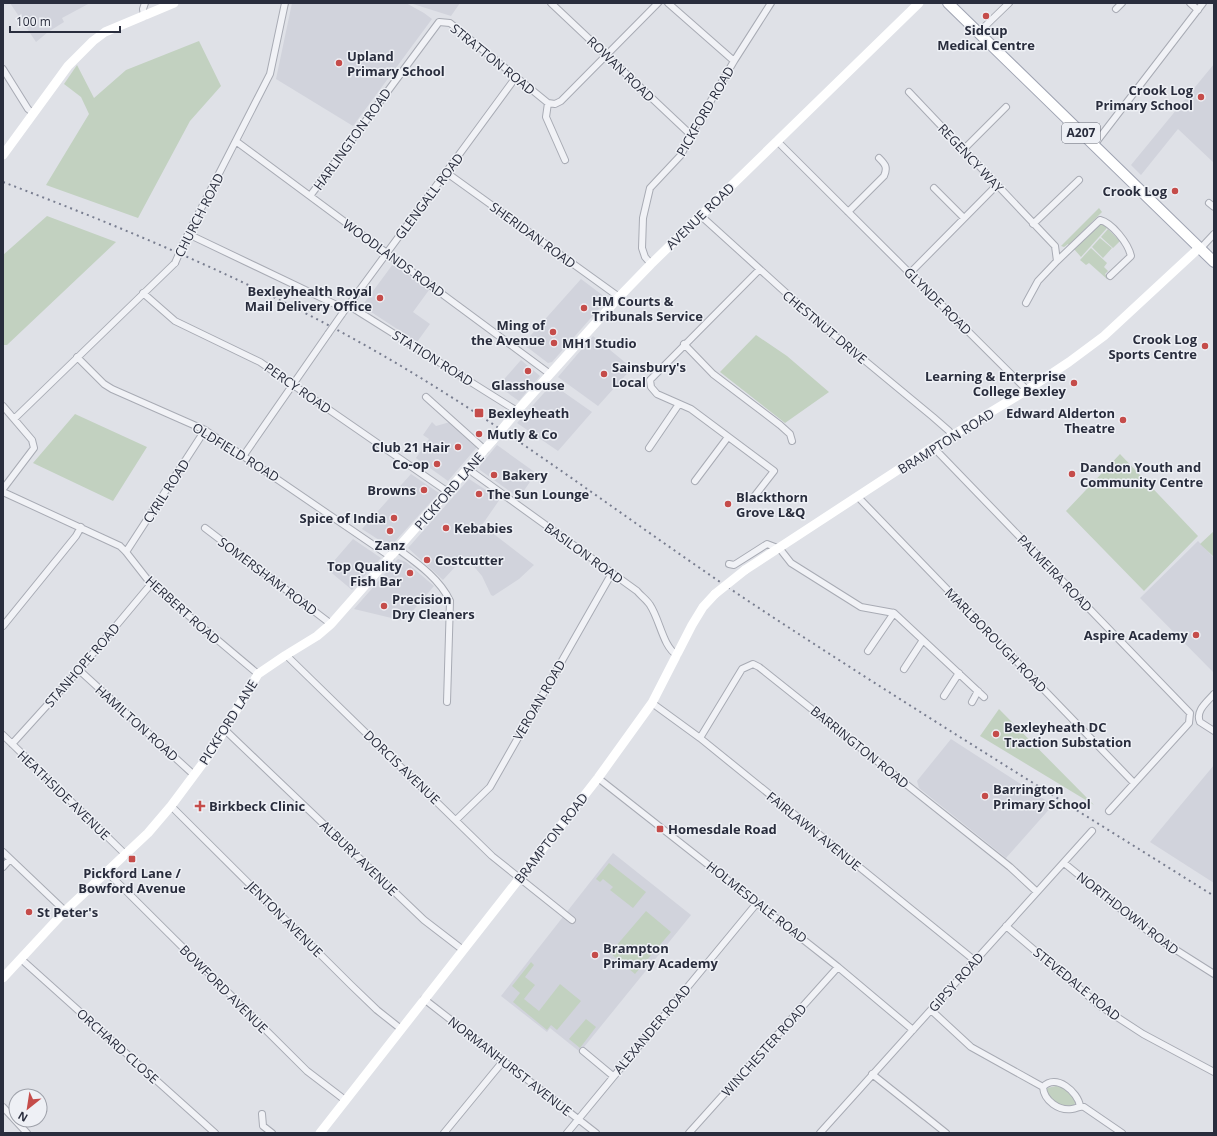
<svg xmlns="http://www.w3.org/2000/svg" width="1217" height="1136" font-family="'Open Sans',sans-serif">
  <rect width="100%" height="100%" fill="#dfe1e7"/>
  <!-- built -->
  <path fill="#d1d3dc" d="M10,3h80l-28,15 2,4 -16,10 -12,10z
    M292,3h114l18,10 8,6 -79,107 -77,-47z
    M410,3h50l-9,13z
    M1214,64v99l-36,-34 -37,46 -10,-10z
    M393,264l36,26 -16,22 17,12 -13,18 -55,-36z
    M581,279l24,18v5l-53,60 -4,1 -25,-19z
    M593,336l39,32 -34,38 -40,-29z
    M521,360l19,16 -21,25 -21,-15z
    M552,384l40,28 -34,39 -41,-28z
    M432,422l4,4 14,-4 27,25 -29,34 -32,-23 13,-19 -6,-4z
    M497,445l39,28 -17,25 -39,-28 -1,-3z
    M411,474l28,19 -49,54 -28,-18z
    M469,479l31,20 -18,26 52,40 -15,14 -26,17 -2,-1 -9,-19 -17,-20 -22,24 -35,-32z
    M353,539l28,19 -29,32 -25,-21z
    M1198,541l16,17v115l-74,-75z
    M398,559l8,3 28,24 -30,35 -50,-12z
    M951,739l102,66 -47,53 -87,-70 -2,-7z
    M1214,765v118l-64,-41z
    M613,853l78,62 -111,137 -30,-24 -3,4 -46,-36z"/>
  <!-- green -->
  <path fill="#c2d1c0" d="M199,41l22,45 -31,35 -52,97 -92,-33 43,-71 -8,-17 -17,-13 13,-19 17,33 32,-28z
    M1099,208l3,4 -33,33 -1,-1 -4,3 -3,-1z
    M47,216l69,26 -109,103h-4v-90z
    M1099,224l5,1 3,3 -26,29 -7,-8z
    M1108,229l12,12 -7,7 -12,-11z
    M1100,238l12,10 -9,10 -11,-11z
    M1091,248l16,15 -3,4 4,4 -3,3 3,3 -1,2 -18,-16 -3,2 -6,-5z
    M756,335l31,21 42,36 -44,31 -65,-51z
    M75,414l72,33 -34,54 -80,-38z
    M1120,454l78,82 -54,55 -78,-80z
    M1214,531v26l-14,-13z
    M999,709l95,96 -114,-69z
    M609,863l37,29 -13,16 -23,-18 3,-3 -10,-8 -3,3 -4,-3z
    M646,911l25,21 -36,42 -25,-21z
    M531,962l3,3 -9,12 10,8 -11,14 15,12 21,-27 21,17 -24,29 -6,-5 -4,5 -34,-28 7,-9 -8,-7z
    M586,1019l10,8 -16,21 -11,-9z
    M1056,1086c10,1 15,7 20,16l-3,4c-12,1 -26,-4 -26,-18z"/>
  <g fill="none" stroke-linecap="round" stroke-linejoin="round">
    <defs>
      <path id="street" d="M551,3l140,132
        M668,3l66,58
        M1190,3l8,7
        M1116,9l6,-6
        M144,16l-1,-7 2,-6
        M978,33l31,-30
        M3,69l25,40 5,4
        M909,92l146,154 2,15 -19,20 -12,22
        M548,103l7,1 6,-3 97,-98
        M548,103l-2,14 19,43
        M777,141l250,249
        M237,142l313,232
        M1094,145l109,-142
        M963,150l43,-43
        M447,173l172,124
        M934,188l30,30
        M310,196l129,-174 11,1 98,80
        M1209,203l5,4
        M848,212l36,-36c4,-9 1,-12 -5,-18
        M700,215l117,106 116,96 16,14 3,6
        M1033,224l46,-44
        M188,234l157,75
        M186,238l84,-164 15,-71
        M1200,249l14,-15
        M1057,261l43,-41c12,3 28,23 31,36l-21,20
        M651,264l-6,-7 -3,-9 1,-30 7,-30 31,-33 10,-20 43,-74 37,-58
        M910,273l86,-87
        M143,293l32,28 85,41 188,130
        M348,305l169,106
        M342,314l174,-237
        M684,344l29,30 67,51 10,9 2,7
        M77,357l27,27 8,5 93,41 186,127
        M426,397l59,53
        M3,406l29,34 2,8 -31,41
        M14,419l161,-156
        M933,447l257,266 -1,10 -80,88
        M649,448l30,-44
        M244,455l84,-121
        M468,469l169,122c4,5 10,9 13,14 10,15 13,42 27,50
        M695,481l33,-44
        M3,492l117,54 6,6 25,32 107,90
        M858,497l276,286
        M753,498l21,-27 -83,-62 -34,-15 -6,-7 -1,-7 109,-110
        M205,528l126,96
        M398,549c19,14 42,30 52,52l-3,101
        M126,552l79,-122
        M729,564l5,1 33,-21 13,5 11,14 70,44 33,6 90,84
        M3,626l73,-90 5,-9
        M868,651l26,-38
        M286,655l206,201 80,64
        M904,669l19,-29
        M79,670l115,105
        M1214,694c-7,8 -19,17 -14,28l14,9
        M944,696l15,-23
        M972,702l6,-11
        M652,703l48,35 274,222
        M224,729l200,191 39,30
        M3,735l123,120
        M700,738l42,-69 11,-5 6,3 251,200 27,25
        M12,744l67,-74 72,-86
        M598,778l240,189 75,63
        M171,806l180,179 26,25 24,19
        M456,820l34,-33 122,-214
        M3,852l62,59
        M1064,863l90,73 60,38
        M3,867l7,-8
        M107,872l200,199 38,29
        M1006,926l94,80 43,28 71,38
        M21,959l194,174
        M424,999l172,134
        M931,1010l40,37 72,40
        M583,1051l30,25
        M872,1074l74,59
        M1080,1106c-2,-14 -24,-33 -37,-19 1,14 16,24 29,22 6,-1 7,-3 12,-2l38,26
        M3,1107l24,26
        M262,1114l1,12 9,7
        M444,1133l60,-73
        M567,1133l190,-230
        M689,1133l149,-166
        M820,1133l272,-302"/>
      <path id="primary" d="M948,3l266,259"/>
    </defs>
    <!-- street casing -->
    <use href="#street" stroke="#a8abb4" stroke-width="8"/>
    <!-- primary casing -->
    <use href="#primary" stroke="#9fa3b2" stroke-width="12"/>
    <!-- street -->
    <use href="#street" stroke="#f1f2f6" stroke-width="6"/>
    <!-- secondary -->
    <path stroke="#fff" stroke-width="9" d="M3,155l65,-89 25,-25 12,-9 69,-29
      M517,411l102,-114 32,-33 268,-261
      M745,570l188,-123 94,-57 42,-28 35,-26 95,-88
      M3,978l62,-67 83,-78 23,-27 41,-55 46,-77 28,-19 31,-19 14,-12 162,-184
      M320,1133l278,-355 54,-75 40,-78 11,-18 12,-13"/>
    <!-- primary -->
    <use href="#primary" stroke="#fff" stroke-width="10"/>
    <!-- rail -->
    <path stroke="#797e90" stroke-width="2" stroke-dasharray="2 4" stroke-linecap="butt" d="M3,182c137,52 272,109 398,184 126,75 242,166 364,246 148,97 299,190 449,284"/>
    <defs>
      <path id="street-bridge" d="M175,263l11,-25
        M328,334l14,-20"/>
    </defs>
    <!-- street-bridge casing -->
    <use href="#street-bridge" stroke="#a8abb4" stroke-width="8" stroke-linecap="butt"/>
    <!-- street-bridge -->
    <use href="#street-bridge" stroke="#f1f2f6" stroke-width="6"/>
    <!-- secondary-bridge -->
    <path stroke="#fff" stroke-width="9" d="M493,440l24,-29
      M715,594l30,-24"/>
  </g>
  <!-- markers -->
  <g fill="#c54c4a" stroke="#eef0f5" stroke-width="1.5">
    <circle cx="986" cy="16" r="4"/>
    <circle cx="339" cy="63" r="4"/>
    <circle cx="1201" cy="97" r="4"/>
    <circle cx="1175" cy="191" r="4"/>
    <circle cx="380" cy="298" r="4"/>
    <circle cx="584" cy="308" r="4"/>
    <circle cx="553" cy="332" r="4"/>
    <circle cx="554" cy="343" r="4"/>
    <circle cx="1205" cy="346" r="4"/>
    <circle cx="528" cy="371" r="4"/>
    <circle cx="604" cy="374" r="4"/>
    <circle cx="1074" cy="383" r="4"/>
    <rect x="474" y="408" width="10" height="10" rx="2"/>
    <circle cx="1123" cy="420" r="4"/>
    <circle cx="479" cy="434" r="4"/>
    <circle cx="458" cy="447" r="4"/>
    <circle cx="437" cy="464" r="4"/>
    <circle cx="1072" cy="474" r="4"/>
    <circle cx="494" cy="475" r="4"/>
    <circle cx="424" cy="490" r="4"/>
    <circle cx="479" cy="494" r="4"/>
    <circle cx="728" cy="504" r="4"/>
    <circle cx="394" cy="518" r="4"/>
    <circle cx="446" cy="528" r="4"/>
    <circle cx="390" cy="531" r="4"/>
    <circle cx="427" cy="560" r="4"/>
    <circle cx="410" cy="573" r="4"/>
    <circle cx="384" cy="606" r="4"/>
    <circle cx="1196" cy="635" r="4"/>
    <circle cx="996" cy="734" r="4"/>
    <circle cx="985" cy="796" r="4"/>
    <path d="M198 800h4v4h4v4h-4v4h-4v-4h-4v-4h4z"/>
    <rect x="656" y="825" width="8" height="8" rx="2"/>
    <rect x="128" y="855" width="8" height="8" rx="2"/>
    <circle cx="29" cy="912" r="4"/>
    <circle cx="595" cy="955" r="4"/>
  </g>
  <g text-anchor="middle" stroke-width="3" stroke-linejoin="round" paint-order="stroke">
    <!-- shield labels -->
    <rect fill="#eef0f5" stroke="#646874" stroke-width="1" x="1062" y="123" width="38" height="20" rx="3"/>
    <g font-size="12" font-weight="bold" fill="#292d3d">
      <text x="1081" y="137">A207</text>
    </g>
    <!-- poi labels -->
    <g font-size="13" font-weight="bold" fill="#292d3d" stroke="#eef0f5" text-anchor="start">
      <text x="986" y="35" text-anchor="middle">Sidcup<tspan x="986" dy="15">Medical Centre</tspan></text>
      <text x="347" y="61">Upland<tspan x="347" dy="15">Primary School</tspan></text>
      <text x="1193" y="95" text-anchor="end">Crook Log<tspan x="1193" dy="15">Primary School</tspan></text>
      <text x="1167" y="196" text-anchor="end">Crook Log</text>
      <text x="372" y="296" text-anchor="end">Bexleyhealth Royal<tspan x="372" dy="15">Mail Delivery Office</tspan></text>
      <text x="592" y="306">HM Courts &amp;<tspan x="592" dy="15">Tribunals Service</tspan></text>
      <text x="545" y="330" text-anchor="end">Ming of<tspan x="545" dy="15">the Avenue</tspan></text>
      <text x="1197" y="344" text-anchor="end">Crook Log<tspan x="1197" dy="15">Sports Centre</tspan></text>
      <text x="562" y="348">MH1 Studio</text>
      <text x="612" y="372">Sainsbury's<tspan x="612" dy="15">Local</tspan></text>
      <text x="1066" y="381" text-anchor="end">Learning &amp; Enterprise<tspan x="1066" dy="15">College Bexley</tspan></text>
      <text x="528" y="390" text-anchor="middle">Glasshouse</text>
      <text x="488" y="418">Bexleyheath</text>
      <text x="1115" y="418" text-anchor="end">Edward Alderton<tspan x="1115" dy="15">Theatre</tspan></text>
      <text x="487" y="439">Mutly &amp; Co</text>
      <text x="450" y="452" text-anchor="end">Club 21 Hair</text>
      <text x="429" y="469" text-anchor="end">Co-op</text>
      <text x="1080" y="472">Dandon Youth and<tspan x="1080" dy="15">Community Centre</tspan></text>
      <text x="502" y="480">Bakery</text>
      <text x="416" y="495" text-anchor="end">Browns</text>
      <text x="487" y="499">The Sun Lounge</text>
      <text x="736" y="502">Blackthorn<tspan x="736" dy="15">Grove L&amp;Q</tspan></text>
      <text x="386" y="523" text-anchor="end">Spice of India</text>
      <text x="454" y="533">Kebabies</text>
      <text x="390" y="550" text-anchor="middle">Zanz</text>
      <text x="435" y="565">Costcutter</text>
      <text x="402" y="571" text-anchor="end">Top Quality<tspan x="402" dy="15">Fish Bar</tspan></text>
      <text x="392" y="604">Precision<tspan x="392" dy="15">Dry Cleaners</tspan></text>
      <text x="1188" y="640" text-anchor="end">Aspire Academy</text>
      <text x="1004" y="732">Bexleyheath DC<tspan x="1004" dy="15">Traction Substation</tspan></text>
      <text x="993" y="794">Barrington<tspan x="993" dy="15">Primary School</tspan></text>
      <text x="209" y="811">Birkbeck Clinic</text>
      <text x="668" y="834">Homesdale Road</text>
      <text x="132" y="878" text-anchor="middle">Pickford Lane /<tspan x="132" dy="15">Bowford Avenue</tspan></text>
      <text x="37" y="917">St Peter's</text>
      <text x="603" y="953">Brampton<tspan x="603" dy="15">Primary Academy</tspan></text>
    </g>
    <!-- street labels -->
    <g font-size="13" fill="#292d3d" stroke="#eef0f5">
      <text transform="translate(493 59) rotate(39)" y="5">STRATTON ROAD</text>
      <text transform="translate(621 69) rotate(44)" y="5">ROWAN ROAD</text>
      <text transform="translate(705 111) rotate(-60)" y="5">PICKFORD ROAD</text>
      <text transform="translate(352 139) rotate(-54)" y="5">HARLINGTON ROAD</text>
      <text transform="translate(971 158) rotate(47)" y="5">REGENCY WAY</text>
      <text transform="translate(429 196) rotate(-53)" y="5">GLENGALL ROAD</text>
      <text transform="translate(199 215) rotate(-63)" y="5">CHURCH ROAD</text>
      <text transform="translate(700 216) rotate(-44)" y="5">AVENUE ROAD</text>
      <text transform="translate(533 235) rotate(36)" y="5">SHERIDAN ROAD</text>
      <text transform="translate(394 258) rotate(36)" y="5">WOODLANDS ROAD</text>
      <text transform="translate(938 301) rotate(45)" y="5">GLYNDE ROAD</text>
      <text transform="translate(825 327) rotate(40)" y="5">CHESTNUT DRIVE</text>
      <text transform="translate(433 358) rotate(32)" y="5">STATION ROAD</text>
      <text transform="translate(298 388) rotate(35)" y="5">PERCY ROAD</text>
      <text transform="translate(946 441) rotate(-32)" y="5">BRAMPTON ROAD</text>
      <text transform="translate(236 452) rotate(32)" y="5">OLDFIELD ROAD</text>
      <text transform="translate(166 491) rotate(-57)" y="5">CYRIL ROAD</text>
      <text transform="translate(449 491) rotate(-49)" y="5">PICKFORD LANE</text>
      <text transform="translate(584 553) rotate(36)" y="5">BASILON ROAD</text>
      <text transform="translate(1055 573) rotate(46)" y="5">PALMEIRA ROAD</text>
      <text transform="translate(268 576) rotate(37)" y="5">SOMERSHAM ROAD</text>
      <text transform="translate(183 610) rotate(42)" y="5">HERBERT ROAD</text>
      <text transform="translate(996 640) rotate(46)" y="5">MARLBOROUGH ROAD</text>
      <text transform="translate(82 665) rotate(-49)" y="5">STANHOPE ROAD</text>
      <text transform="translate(539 700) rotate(-60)" y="5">VEROAN ROAD</text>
      <text transform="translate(228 722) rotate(-58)" y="5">PICKFORD LANE</text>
      <text transform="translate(137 723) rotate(42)" y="5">HAMILTON ROAD</text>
      <text transform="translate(860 747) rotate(39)" y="5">BARRINGTON ROAD</text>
      <text transform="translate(402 767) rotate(44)" y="5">DORCIS AVENUE</text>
      <text transform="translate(64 795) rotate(44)" y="5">HEATHSIDE AVENUE</text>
      <text transform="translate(814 831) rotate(39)" y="5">FAIRLAWN AVENUE</text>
      <text transform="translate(551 838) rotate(-52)" y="5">BRAMPTON ROAD</text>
      <text transform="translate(359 858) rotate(44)" y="5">ALBURY AVENUE</text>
      <text transform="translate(757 902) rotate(38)" y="5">HOLMESDALE ROAD</text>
      <text transform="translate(1128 913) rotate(38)" y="5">NORTHDOWN ROAD</text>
      <text transform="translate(285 919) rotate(45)" y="5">JENTON AVENUE</text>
      <text transform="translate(956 982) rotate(-48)" y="5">GIPSY ROAD</text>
      <text transform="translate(1077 984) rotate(39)" y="5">STEVEDALE ROAD</text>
      <text transform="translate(224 989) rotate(45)" y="5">BOWFORD AVENUE</text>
      <text transform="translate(652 1029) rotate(-50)" y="5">ALEXANDER ROAD</text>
      <text transform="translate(118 1046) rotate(42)" y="5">ORCHARD CLOSE</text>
      <text transform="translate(764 1050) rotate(-48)" y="5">WINCHESTER ROAD</text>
      <text transform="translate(510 1066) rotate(38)" y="5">NORMANHURST AVENUE</text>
    </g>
  </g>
  <!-- border -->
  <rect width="1217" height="1136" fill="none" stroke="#292d3d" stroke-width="8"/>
  <!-- north arrow -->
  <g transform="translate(28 1108) rotate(210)"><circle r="19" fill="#eef0f5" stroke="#9fa2ab"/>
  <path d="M0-3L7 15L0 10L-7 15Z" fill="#c54c4a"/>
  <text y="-6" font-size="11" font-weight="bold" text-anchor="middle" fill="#292d3d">N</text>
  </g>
  <!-- scale -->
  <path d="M10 26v6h110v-6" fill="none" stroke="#292d3d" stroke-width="2"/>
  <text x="16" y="26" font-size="12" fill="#292d3d" stroke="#eef0f5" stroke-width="3" paint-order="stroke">100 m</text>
</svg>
